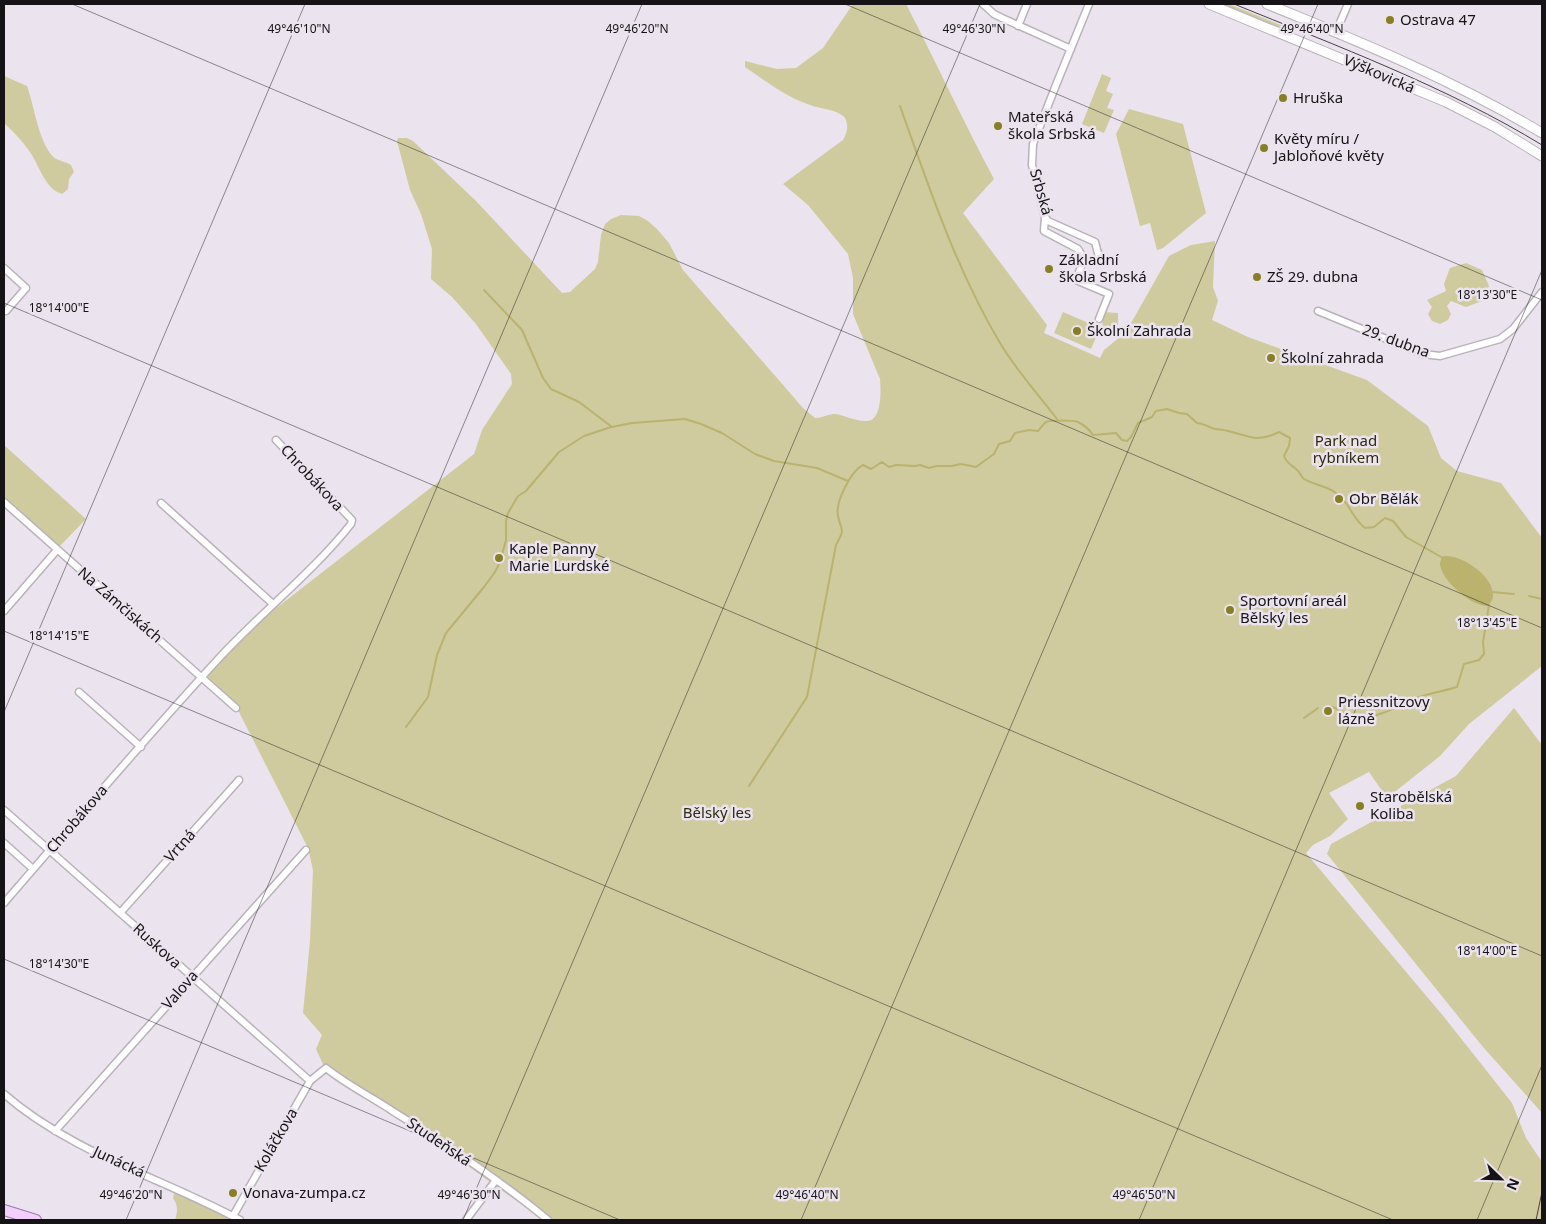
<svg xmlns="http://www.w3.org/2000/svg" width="1546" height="1224" font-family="'Noto Sans',sans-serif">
  <rect width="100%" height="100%" fill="#ebe3ed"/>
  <!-- green -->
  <path fill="#cfcb9f" d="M853,4h53c30,58 57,117 88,175l-31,34 84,112 -3,8 56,25 4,-8 22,-18 43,-76 22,-11 24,-4 -2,46 5,14 -6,19 36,17 119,43 61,46 13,32 16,13 44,12 41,55v128l-73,58 -29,32 -53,42 -18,-26 -40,21 19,26 -18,17 -17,9 -7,8 138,164 68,86 14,35 16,24v58h-999l-115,-83 -101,-64 -11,-24 6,-14 -19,-22 7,-72 3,-71 -5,-22 -70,-138 -37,-37 46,-42 227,-177 8,-24 30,-46 -1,-10 -35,-50 -24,-27 -21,-18 1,-30 -11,-35 -11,-24 -13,-49 1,-3h9l6,3 63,60 86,92 8,-1 25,-23 3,-7 3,-27 4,-11 6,-5 10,-4 18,1 9,5 9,8 12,14 14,27 120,138 12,10c7,0 13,-4 20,-4 10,1 21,8 32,7 15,0 14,-31 13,-42l-27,-65v-36l-5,-24 -40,-49 -25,-21 60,-44c4,-6 6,-15 2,-22 -6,-8 -23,-9 -32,-12 -26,-8 -46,-24 -68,-39v-6l32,8 19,-1 27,-20z
    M1221,4h8l59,24 -1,3z
    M1102,74l9,4 -5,13 7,3 -6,14 7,2 -10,23 -22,-9z
    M4,76l23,10c7,18 12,61 29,73 4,2 10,3 15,6l3,7 -5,7 -1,10 -6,5c-17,-5 -23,-29 -32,-42 -8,-11 -16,-20 -26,-29z
    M1129,109l54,15 23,89 -43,35 -6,2 -7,-27 -10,3 -24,-92z
    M1466,263l16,7 7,16 -7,15 -16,6 -15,-6 -4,5 4,8 -3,6 -8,4 -8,-3 -4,-7 4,-7 -5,-7 19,-9 -2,-7 6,-16z
    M1063,312l37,16 -9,21 -37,-16z
    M1103,312l15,1v20h-16z
    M4,445l82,74 -27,28 -55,-49z
    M1514,708l28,37v368l-59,-66 -156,-193 4,-10 125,-68z
    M175,1189l65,31h-65c3,-9 3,-15 -2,-22z"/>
  <!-- water -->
  <path fill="#bab26d" d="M1445,556c17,-1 49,20 48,40 0,4 -3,7 -5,10 -16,1 -47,-26 -48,-42 0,-1 1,-5 2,-7z"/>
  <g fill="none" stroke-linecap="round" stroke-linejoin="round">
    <!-- stream -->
    <path stroke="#bab26d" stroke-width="2" d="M900,106c29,81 56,163 100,237 16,27 38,51 57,76
      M484,290l38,40 21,48 8,11 28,13 33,25 20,-4 53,-4 16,5 21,9 33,21 19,7 43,7 31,13
      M1492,592l22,2
      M1529,596l13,3
      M1325,707c13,-3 22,12 36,11 20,-1 40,-14 58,-21 12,-4 25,-6 38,-10l7,-23 15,-4 5,-6 -1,-12 6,-37
      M1304,718l14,-10
      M406,727l22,-30 9,-42 9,-22 38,-46 11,-15 5,-10 6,-22v-19l2,-8 10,-17 8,-5 33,-39 25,-16 27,-9
      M749,786l58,-89 29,-152c10,-18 5,-13 2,-29 -3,-14 13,-45 25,-51l8,4 11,-7 7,5 7,-2 19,1 5,-1 9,3 8,-2h15l9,-2 15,3 18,-13 5,-10 11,-3 5,-8 14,-3 9,1c3,-3 5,-7 8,-9 4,-2 28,-2 32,0 5,2 12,8 15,13l23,-2 6,7 5,1 4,-4 7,-14 14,-6 4,-6 11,-2 12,4 8,1 10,9c6,0 9,3 15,5 4,2 8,1 12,2 24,5 31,14 55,2l11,6 -1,8 -5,10c3,8 7,8 13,14 3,2 4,7 7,9 10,6 23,7 32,14 14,9 16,26 29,35l9,-1 11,-9 8,3 13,16 37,21"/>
    <defs>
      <path id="street" d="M983,4l11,10 8,4 69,31
        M1089,4l-33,81 -23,59 -1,21 13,52 3,4 47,21 4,15
        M1018,26l9,-22
        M1336,32l12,-28
        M1045,217l-1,14 34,18 6,10 -8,21 33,14 -10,25
        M4,268l22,20 -20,23
        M1318,311l105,43 17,2 60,-17 13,-10 29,-37
        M4,502l232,206
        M161,503l112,101
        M4,611l53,-61
        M79,692l62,55
        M4,810l306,271
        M4,843l29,26
        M4,903c72,-83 143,-167 217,-247 42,-45 92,-84 130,-132l1,-4 -76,-80
        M120,913l119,-133
        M4,1094c68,59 158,84 236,126
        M55,1131l251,-281
        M233,1216l77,-135 16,-13c21,17 46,29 68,44 53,33 106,68 154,108
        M466,1220l30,-40"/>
      <path id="secondary" d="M1209,4l237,98 49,25 47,29
        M1267,4c94,38 188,77 275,129"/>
      <path id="primary" d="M4,1210l32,10"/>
    </defs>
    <!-- street casing -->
    <use href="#street" stroke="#b9b2bb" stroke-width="9"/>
    <!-- secondary casing -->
    <use href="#secondary" stroke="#b9b2bb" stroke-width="11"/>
    <!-- primary casing -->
    <use href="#primary" stroke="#9f79aa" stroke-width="12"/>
    <!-- street -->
    <use href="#street" stroke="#fff" stroke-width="6"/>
    <!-- secondary -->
    <use href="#secondary" stroke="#fff" stroke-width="9"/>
    <!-- primary -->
    <use href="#primary" stroke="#f2d0fb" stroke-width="10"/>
    <!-- tram -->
    <path stroke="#444146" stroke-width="1" d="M1234,4c103,42 213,83 308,141
      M1536,1220l6,-28"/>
  </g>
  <!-- ticks -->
  <path fill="none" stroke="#151316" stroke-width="1" stroke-opacity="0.45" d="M72,4l1470,624M845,4l697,296M4,303l1538,653M4,631l1389,589M4,712l301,-708M4,959l616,261M126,1220l516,-1216M463,1220l517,-1216M801,1220l517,-1216M1139,1220l403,-950M1477,1220l65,-155"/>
  <!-- markers -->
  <g fill="#887e25" stroke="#ebe3ed" stroke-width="2">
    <circle cx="1390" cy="20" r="5"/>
    <circle cx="1283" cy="98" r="5"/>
    <circle cx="998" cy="126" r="5"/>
    <circle cx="1264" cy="148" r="5"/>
    <circle cx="1049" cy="269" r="5"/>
    <circle cx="1257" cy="277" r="5"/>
    <circle cx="1077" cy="331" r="5"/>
    <circle cx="1271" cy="358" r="5"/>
    <circle cx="1339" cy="499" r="5"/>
    <circle cx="499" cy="558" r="5"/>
    <circle cx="1230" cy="610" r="5"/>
    <circle cx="1328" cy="711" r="5"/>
    <circle cx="1360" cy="806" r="5"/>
    <circle cx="233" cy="1193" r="5"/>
  </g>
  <g text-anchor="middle" stroke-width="5" stroke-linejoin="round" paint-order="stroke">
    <!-- poi labels -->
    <g font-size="15" fill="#151316" stroke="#ebe3ed" text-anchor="start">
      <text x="1400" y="25">Ostrava 47</text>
      <text x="1293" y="103">Hruška</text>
      <text x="1008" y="122">Mateřská<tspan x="1008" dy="17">škola Srbská</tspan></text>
      <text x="1274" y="144">Květy míru /<tspan x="1274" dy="17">Jabloňové květy</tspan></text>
      <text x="1059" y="265">Základní<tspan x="1059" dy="17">škola Srbská</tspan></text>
      <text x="1267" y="282">ZŠ 29. dubna</text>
      <text x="1087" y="336">Školní Zahrada</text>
      <text x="1281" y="363">Školní zahrada</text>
      <text x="1349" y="504">Obr Bělák</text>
      <text x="509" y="554">Kaple Panny<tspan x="509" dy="17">Marie Lurdské</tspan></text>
      <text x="1240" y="606">Sportovní areál<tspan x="1240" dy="17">Bělský les</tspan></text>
      <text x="1338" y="707">Priessnitzovy<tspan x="1338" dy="17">lázně</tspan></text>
      <text x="1370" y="802">Starobělská<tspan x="1370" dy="17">Koliba</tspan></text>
      <text x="243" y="1198">Vonava-zumpa.cz</text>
    </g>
    <!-- street labels -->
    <g font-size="15" fill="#151316" stroke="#ebe3ed">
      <text transform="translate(1379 74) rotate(23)" y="5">Výškovická</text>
      <text transform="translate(1041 192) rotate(74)" y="5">Srbská</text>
      <text transform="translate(1396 341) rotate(20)" y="5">29. dubna</text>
      <text transform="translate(312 478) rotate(47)" y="5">Chrobákova</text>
      <text transform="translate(120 605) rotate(41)" y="5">Na Zámčiskách</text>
      <text transform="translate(77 819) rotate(-49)" y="5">Chrobákova</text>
      <text transform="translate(180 846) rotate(-48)" y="5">Vrtná</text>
      <text transform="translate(157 946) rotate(42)" y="5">Ruskova</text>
      <text transform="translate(180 990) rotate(-49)" y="5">Valova</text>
      <text transform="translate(276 1140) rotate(-60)" y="5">Koláčkova</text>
      <text transform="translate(439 1142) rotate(34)" y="5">Studeňská</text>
      <text transform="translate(119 1162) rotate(25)" y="5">Junácká</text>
    </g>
    <!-- park labels -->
    <g font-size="15" fill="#2f2b0b" stroke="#ebe3ed">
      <text x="1346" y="446">Park nad<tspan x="1346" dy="17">rybníkem</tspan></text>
      <text x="717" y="818">Bělský les</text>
    </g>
  </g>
  <g font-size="12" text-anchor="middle" fill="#151316" stroke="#ebe3ed" stroke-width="5" stroke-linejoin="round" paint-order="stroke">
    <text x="299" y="33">49°46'10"N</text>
    <text x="637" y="33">49°46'20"N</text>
    <text x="974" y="33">49°46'30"N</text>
    <text x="1312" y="33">49°46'40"N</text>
    <text x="1487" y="299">18°13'30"E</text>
    <text x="59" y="312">18°14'00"E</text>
    <text x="1487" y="627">18°13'45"E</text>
    <text x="59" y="640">18°14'15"E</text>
    <text x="1487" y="955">18°14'00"E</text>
    <text x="59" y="968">18°14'30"E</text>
    <text x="131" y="1199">49°46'20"N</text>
    <text x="469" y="1199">49°46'30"N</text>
    <text x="807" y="1199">49°46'40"N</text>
    <text x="1144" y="1199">49°46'50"N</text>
  </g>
  <!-- border -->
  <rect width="1546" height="1224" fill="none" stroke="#151316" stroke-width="10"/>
  <!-- north arrow -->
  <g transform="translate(1501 1179) rotate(113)" stroke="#ebe3ed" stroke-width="4" paint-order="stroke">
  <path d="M0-4L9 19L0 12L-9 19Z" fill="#151316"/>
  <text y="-8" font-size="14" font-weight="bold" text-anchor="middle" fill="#151316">N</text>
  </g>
</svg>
